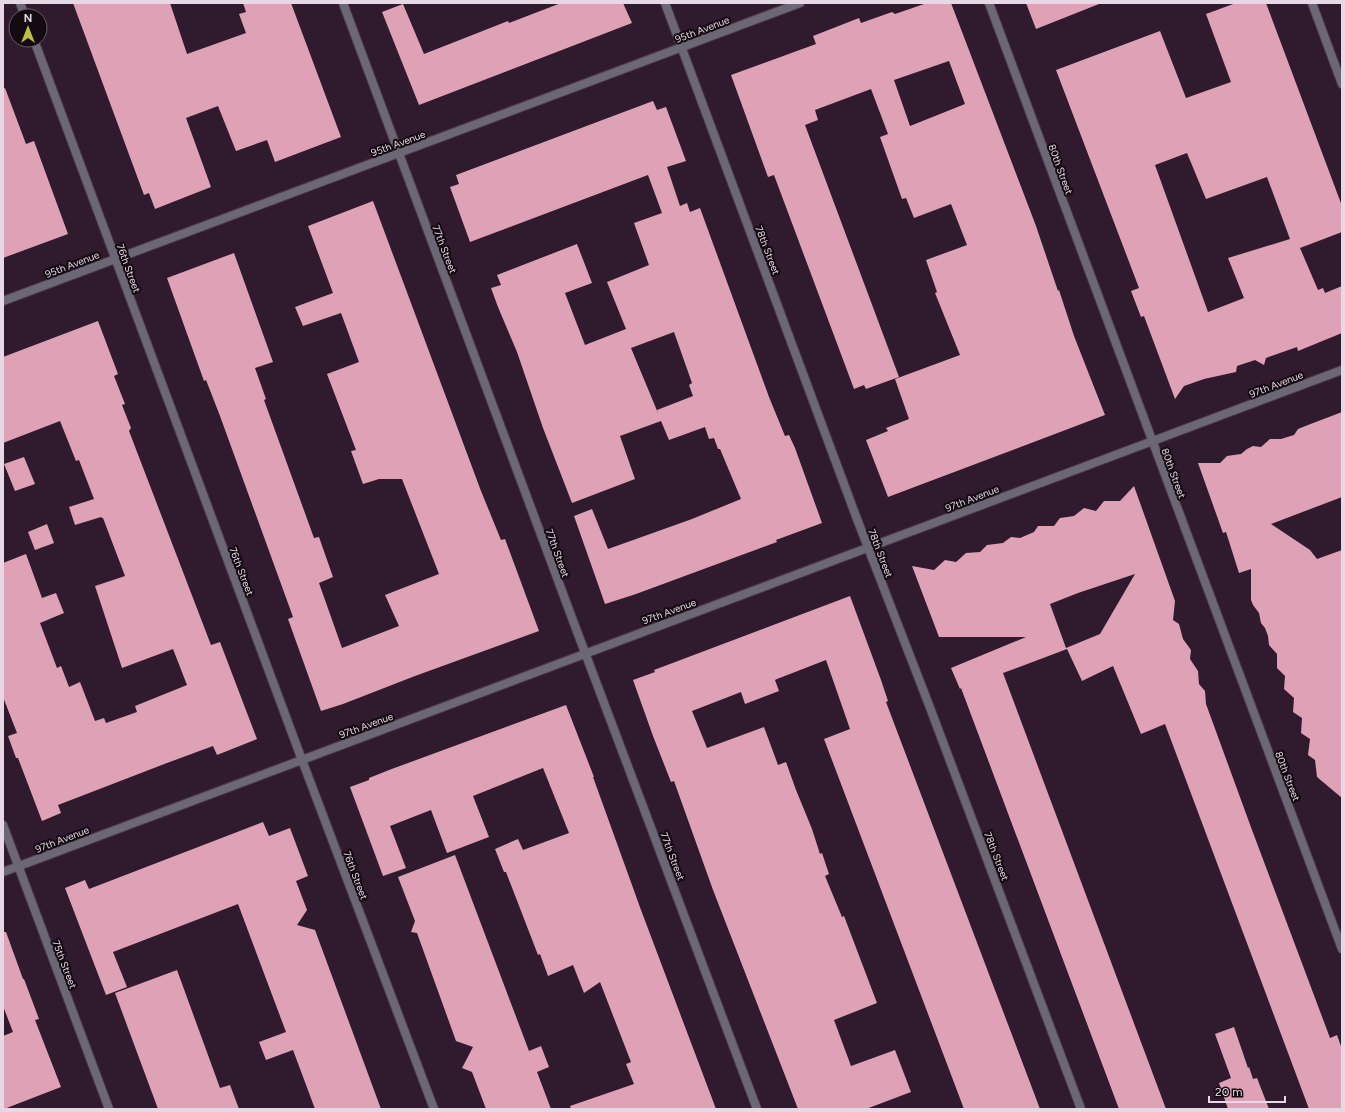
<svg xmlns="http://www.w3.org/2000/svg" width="1345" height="1112" font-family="Figtree,sans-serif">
  <rect width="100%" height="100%" fill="#301b2e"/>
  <!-- building -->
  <path fill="#dfa1b5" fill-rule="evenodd" d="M73,3h97l17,51 59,-21 -7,-19 7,-2 -3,-9h48l50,134 -66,25 -8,-22 -31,11 -18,-45 -32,12 25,69 -56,22 -6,-16 -5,2z
    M561,3h62l9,20 -213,82 -37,-93 21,-8 21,50 84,-33 1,2z
    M927,3h24l85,223 22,65 1,-1 15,46 31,79 -217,82 -22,-57 22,-9 -2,-3 23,-9 -14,-40 65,-24 -25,-62 2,-1 -11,-32 41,-15 -16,-41 -37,14 -8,-20 -4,1 -22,-62 8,-3 -17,-45 -56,21 3,10 -13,5 94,252 -33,12 -2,-4 -10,4 -80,-214 -6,2 -37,-102 85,-31 -3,-8 46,-18 2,5 31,-11 3,2zM949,61l16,43 -55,22 -16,-46z
    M1026,3h73v1l-63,25z
    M1236,3h30l76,203v26l-42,16 18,42 5,-2 2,5 17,-7v47l-44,18 -1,-4 -31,11 -2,7 -9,-5 -18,6 -1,6 -32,7 -20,7 -9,13 -31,-83 -3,1 -10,-26 8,-3 -83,-218 104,-39 26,67 45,-16 -25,-68zM1187,153l19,46 61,-22 23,62 -62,19 16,40 -36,14 -53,-147z
    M5,88l21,56 8,-3 34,93 -65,24v-169z
    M653,101l4,9 9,-3 20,54 -19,6 13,39 7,-3 3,9 10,-4 69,189 16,39 4,-1 6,13 27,75 -46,17 1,2 -141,52 -31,10 -31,-88 18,-7 16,40 84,-30 49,-20 -21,-50h-2l-4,-11 -5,1 -4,-12 -36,13 -8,-19 -41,15 15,43 -63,24 -29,-75 -26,-76 -19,-45 -7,-19 10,-3 -4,-10 80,-31 15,39 -27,10 20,52 41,-16 -19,-47 42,-17 -15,-42 28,-10 -14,-38 -178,67 -20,-55 9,-3 -3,-9zM674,332l18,51 -3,2 4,11 -36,14 1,3 -27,-65z
    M373,201l108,290 20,49 4,-1 34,92 -124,45 -72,28 -22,7 -33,-92 5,-2 -73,-201 -14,-36 -2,1 -37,-103 67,-25 39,109 -18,6 11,31 -2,1 50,138 5,-1 14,40 -14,6 23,65 57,-22 -14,-31 54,-21 -37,-95h-23l-16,5 -12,-33 5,-1 -29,-76 32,-12 -18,-49 -38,13 -8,-19 38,-14 -25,-67z
    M98,321l20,53 -4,2 11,28 -3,1 9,23 -2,3 82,214 9,-3 37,97 -40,16 -4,-9 -46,17 -109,42 3,8 -19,8 -24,-63h-2l-8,-22 9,-3 -14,-36v-134l23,-9 16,44 14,-5 8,20 -24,10 17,45 4,-2 8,21 11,-5 15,39 9,-3 2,5 31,-11 -2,-6 52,-21 -14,-36 -51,19 -27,-82 30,-10 -22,-58h-1l-1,-1 -26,8 -6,-18 25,-8 -15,-39 -3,1 -16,-40 -57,22v-86z
    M1342,412v85l-71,27 39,26 7,9 25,-9v248l-25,-21 -2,-17 -7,-5 2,-16 -9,-6 1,-15 -9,-6 1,-14 -10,-9 1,-13 -8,-8v-14l-8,-9 -1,-9 -3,-8 -4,-5 -2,-10 -6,-8 -2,-5v-31l-12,4 -13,-41 -3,1 -25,-70h22l7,-7 14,-2 6,-5 6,-3 8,1 9,-8h11l13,-4 4,-6 10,-4z
    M24,457l11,27 -20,7 -11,-27z
    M1134,486l41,115 -2,19 6,4 4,15 8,11 -1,9 8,12 1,13 6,7 1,13 46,126 78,208 7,-3 5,14v60h-33l-144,-385 -24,10 -28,-68 -31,15 -15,-32 -64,24 163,436h-47l-158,-421 -1,1 -9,-21 75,-31h-87l-27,-71 22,4 11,-10 11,2 10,-9 14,-1 7,-7 16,-2 8,-6 9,1 14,-6 4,-6h16l6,-8 14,-2 10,-8 12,3 8,-10h16zM1135,574l-35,60 -34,14 -16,-44 28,-11z
    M47,524l7,19 -19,7 -7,-18z
    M850,596l31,84 7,21 -2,1 154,407h-76l-140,-370 26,-10 -24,-69 -49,19 -2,1 4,11 -34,13 -4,-12 -49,19 15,37 57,-21 14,38 8,-3 10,28 16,39 8,25 2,-1 7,21 -4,2 17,41 2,-1 33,87 -43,17 17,46 44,-16 16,42 -45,17h-68l-85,-219 -39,-109 -3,1 -18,-46 -20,-56 22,-8 -1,-2z
    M566,705l28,72h-1l48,133 75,199h-145l-1,-3 64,-22 -8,-20 5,-2 -31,-80 -16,11 -11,-28 -25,11 -8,-22 -2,1 -32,-83h-2l-9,-23 23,-10 5,11 46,-17 -26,-65 -70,28 16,41 -42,16 -16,-43 -41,16 16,42 -23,8 -33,-89 19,-7v-2l20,-8z
    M263,822l6,14 21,-8 18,48 -12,5 11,29 -10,15 18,5 66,179h-66l-22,-59 -27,10 -7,-18 27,-10 -48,-128 -125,48 14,35 -21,8 -41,-107 20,-8 4,9z
    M455,855l74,196 12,-5 8,21 -12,5 14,37h-65l-14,-37 -10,-4 11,-21 -17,-6 -39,-108 -6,-1 4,-11 -17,-44z
    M3,932h3l17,47h1l15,40 -4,1 26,67 -57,22h-1v-73l10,-4 -10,-26z
    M177,970l43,118 10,-3 9,24h-81l-43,-116z
    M1234,1027l14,41 1,-1 4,12 4,-1 12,31h-41l-9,-26 12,-5 -16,-44z"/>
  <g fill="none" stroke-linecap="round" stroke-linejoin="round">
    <defs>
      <path id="minor" d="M20,3l5,13
        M343,3l232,623 182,483
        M665,3l192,516 72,186 152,404
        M989,3l353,946
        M1312,3l30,81
        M34,40l268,720 132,349
        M3,301l797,-298
        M3,825l106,284
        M3,872l1339,-502"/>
    </defs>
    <!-- minor casing -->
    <use href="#minor" stroke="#4d394b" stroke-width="10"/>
    <!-- minor -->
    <use href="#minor" stroke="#6c6774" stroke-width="8"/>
  </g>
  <g text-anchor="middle" stroke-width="4" stroke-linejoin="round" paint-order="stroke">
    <!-- street labels -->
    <g font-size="10" fill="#e7d8e5" stroke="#130a12">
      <text transform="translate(702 29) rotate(-21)" y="4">95th Avenue</text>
      <text transform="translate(398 143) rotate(-20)" y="4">95th Avenue</text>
      <text transform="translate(1061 169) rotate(70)" y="4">80th Street</text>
      <text transform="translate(445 249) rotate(69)" y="4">77th Street</text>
      <text transform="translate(768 250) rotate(69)" y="4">78th Street</text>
      <text transform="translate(72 264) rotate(-21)" y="4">95th Avenue</text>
      <text transform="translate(129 268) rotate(70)" y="4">76th Street</text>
      <text transform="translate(1276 384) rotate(-21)" y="4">97th Avenue</text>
      <text transform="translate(1174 473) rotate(70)" y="4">80th Street</text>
      <text transform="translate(972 498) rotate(-21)" y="4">97th Avenue</text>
      <text transform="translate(558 553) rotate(70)" y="4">77th Street</text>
      <text transform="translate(881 553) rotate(69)" y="4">78th Street</text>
      <text transform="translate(242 571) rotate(69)" y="4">76th Street</text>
      <text transform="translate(669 611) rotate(-20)" y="4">97th Avenue</text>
      <text transform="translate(366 725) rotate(-20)" y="4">97th Avenue</text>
      <text transform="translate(1288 776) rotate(69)" y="4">80th Street</text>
      <text transform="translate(62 839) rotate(-21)" y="4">97th Avenue</text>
      <text transform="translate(673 856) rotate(69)" y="4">77th Street</text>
      <text transform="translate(997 856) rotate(69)" y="4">78th Street</text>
      <text transform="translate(356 875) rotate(69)" y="4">76th Street</text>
      <text transform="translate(65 964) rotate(69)" y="4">75th Street</text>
    </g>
  </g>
  <!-- border -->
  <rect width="1345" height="1112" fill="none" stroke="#e7d8e5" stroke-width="8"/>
  <!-- north arrow -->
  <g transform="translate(28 28)"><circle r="19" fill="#130a12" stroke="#685c66"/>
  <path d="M0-3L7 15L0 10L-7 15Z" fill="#bcbf43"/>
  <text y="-6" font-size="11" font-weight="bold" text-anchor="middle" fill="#e7d8e5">N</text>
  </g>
  <!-- scale -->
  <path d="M1209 1096v6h76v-6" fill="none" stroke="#e7d8e5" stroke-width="2"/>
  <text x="1215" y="1096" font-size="12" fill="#e7d8e5" stroke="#130a12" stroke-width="3" paint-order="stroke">20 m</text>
</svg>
